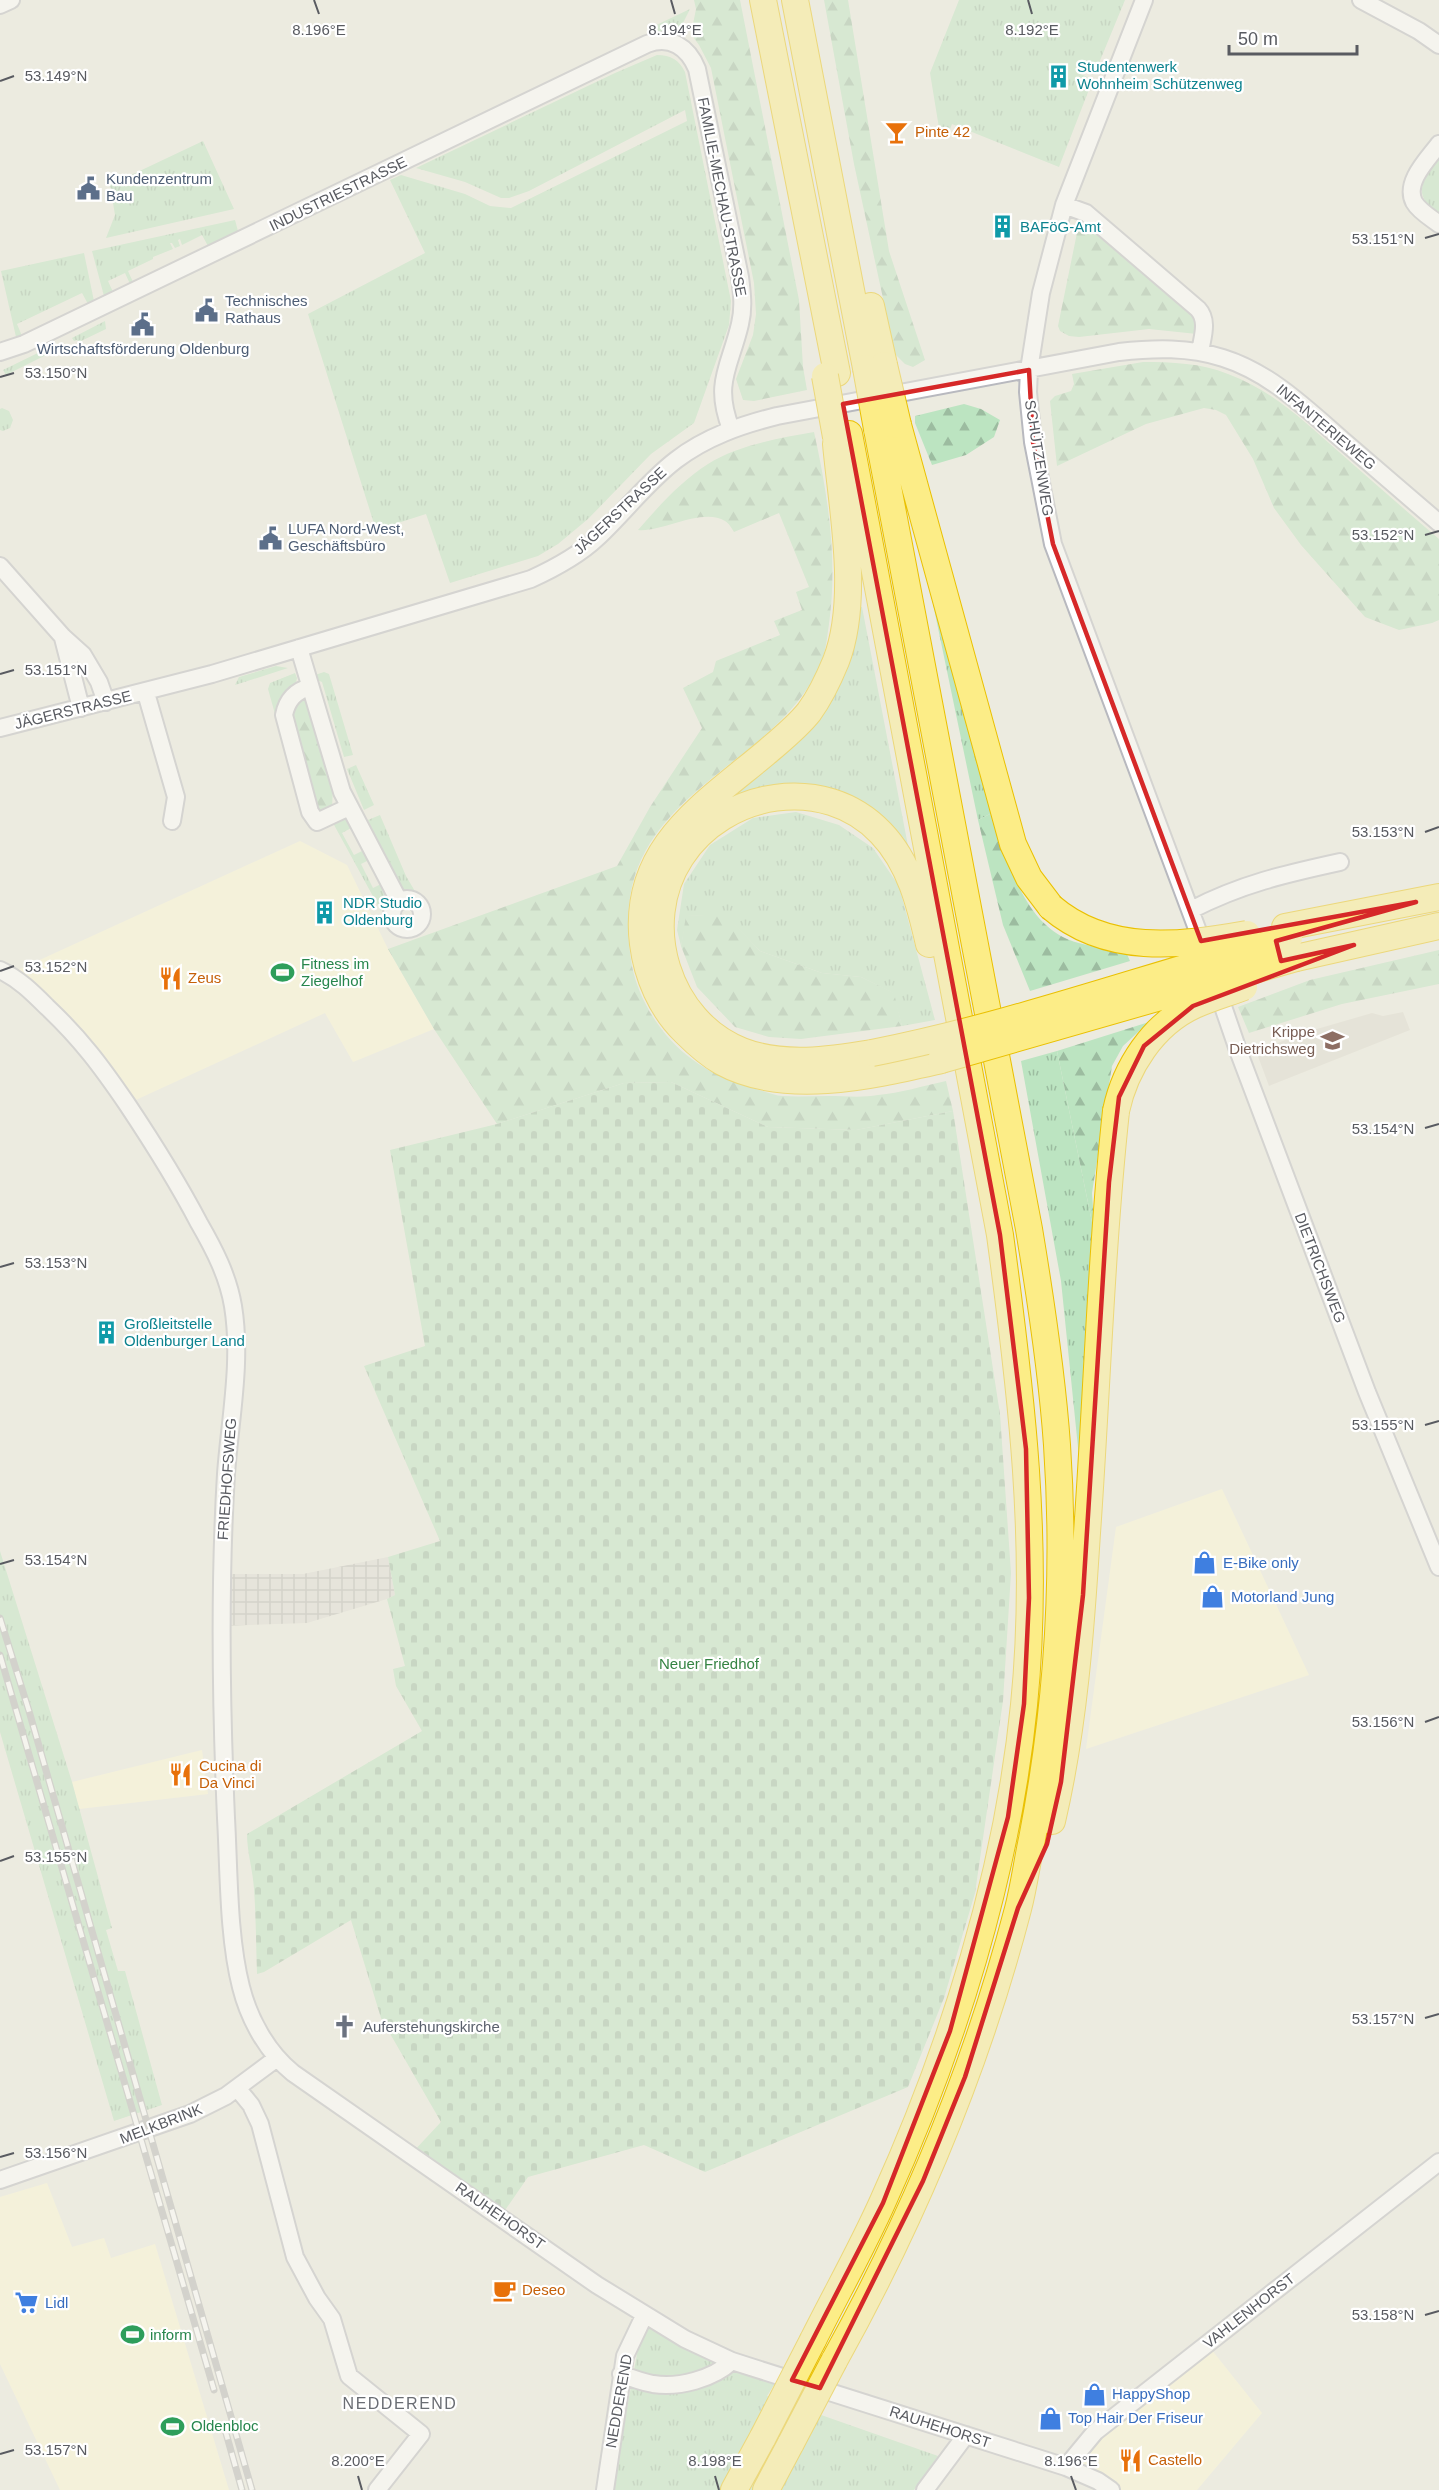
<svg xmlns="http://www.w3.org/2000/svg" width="1439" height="2490" font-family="Helvetica,sans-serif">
  <defs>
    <pattern id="industrial-grid" width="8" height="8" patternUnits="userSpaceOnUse" patternTransform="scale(1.5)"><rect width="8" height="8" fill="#dddcd4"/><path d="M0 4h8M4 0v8" fill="none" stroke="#b6b5af"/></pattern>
    <pattern id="grass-tufts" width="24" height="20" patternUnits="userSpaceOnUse" patternTransform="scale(1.5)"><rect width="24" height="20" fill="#bce4c1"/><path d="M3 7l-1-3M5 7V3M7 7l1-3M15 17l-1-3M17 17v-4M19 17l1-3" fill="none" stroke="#9cbca0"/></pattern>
    <pattern id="forest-firs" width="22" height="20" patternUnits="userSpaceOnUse" patternTransform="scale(1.5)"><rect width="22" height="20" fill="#bce4c1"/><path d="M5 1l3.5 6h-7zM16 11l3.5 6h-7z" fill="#9cbca0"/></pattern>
    <pattern id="cemetery-stones" width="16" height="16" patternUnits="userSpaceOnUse" patternTransform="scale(1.5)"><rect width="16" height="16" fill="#bce4c1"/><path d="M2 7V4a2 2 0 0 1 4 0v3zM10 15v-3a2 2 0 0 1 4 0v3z" fill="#9cbca0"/></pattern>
  </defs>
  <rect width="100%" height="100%" fill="#ecebe0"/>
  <!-- commercial -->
  <path fill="#fdf9d3" d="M300,841l47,24 41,84 46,80 -81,33 -28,-49 -198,91 -118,-130z
    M1222,1489l87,186 -223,74 30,-222z
    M202,1750l6,44 -129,15 -7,-27z
    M47,2183l25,64 32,-9 7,20 44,-14 74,246h-169l-60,-126v-167z
    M1207,2344l55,69 -65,77h-80l-51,-23z"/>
  <!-- industrial -->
  <path fill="url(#industrial-grid)" d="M388,1557l7,38 -8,4 -80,24 -86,3 1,-52h81z"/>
  <!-- education -->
  <path fill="#dcdace" d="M1403,1012l7,18 -141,56 -13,-35 54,-20 62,-18 11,3z"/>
  <!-- grass -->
  <path fill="url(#grass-tufts)" d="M959,0h166l-26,63 -7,3 -7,-3 -4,11 6,3 3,10 -31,80 -107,-43 -5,13 -7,-3 -10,-61z
    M690,9l-13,26h-26l-3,-6z
    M657,55c14,0 22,5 28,17l46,229 -2,24 -35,98 -43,31 -63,65 -30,25 -20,12 -88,27 -24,-69 -50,16 -68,-216 117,-61 -35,-73 11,-5 64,19 25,12 21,2 176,-87 -2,-11 -156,81 -20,7h-8l-36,-16 -49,-14 199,-95z
    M203,141l31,68 -128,29 9,-23 -5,-30z
    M1439,158v57c-28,-22 -17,-32 0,-57z
    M235,220l3,11 -30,15 -6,-11 -20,10 -2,-6 -2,1 2,6 -5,2 -3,-5h-2l3,6 -20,8v2l-25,12 5,11 -3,2 -5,-11 -17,8 5,11 -9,4 -12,-45z
    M84,253l10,48 -6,3 -6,-11 -65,31 5,12 -6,1 -15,-66z
    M105,321l1,8 -27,13 -2,-2 -3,1 -2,-3z
    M48,348l2,5 -44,22 -3,-5z
    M2,408l7,3 4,9 -3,8 -7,3 -3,-1v-21z
    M917,527l77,285 -16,8z
    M856,607h6l47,244 -57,-50 -138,10c49,-39 111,-83 134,-144 6,-18 8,-41 8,-60z
    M276,666l12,2 -53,17 4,-8z
    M324,672l5,2 24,81 -9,2 -22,-75 -5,-2 -2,-5z
    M295,673l2,5 -2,9 -17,26 -3,1 -7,-25 2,-6z
    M356,765l18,40 -10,5 -17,-41z
    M796,812l43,13 34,23 26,38 36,134 -33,6 -9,-33 -32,-16 -39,-4 -62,-22 -35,-36 -38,1 -6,30 -4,-16 7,-46 26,-39 43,-27z
    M380,815l26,61 10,17 -16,-4 -32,-69z
    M348,816l5,11 -11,6 12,22 12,-6 5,10 -10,5 12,24 10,-5 4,14 -6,14 -48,-88z
    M1057,1051l38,186 -15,230 -19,-186 -40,-220z
    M0,1551l72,231 40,146 -6,2 12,41h7l37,134 -48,16 -114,-389z
    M644,2316l136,60 -13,20 171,60 -24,34h-302z"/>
  <!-- forest -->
  <path fill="url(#forest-firs)" d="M694,0h46l59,300 4,67 4,23 -53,11 -11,-1 -7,-21 17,-44 3,-21 -2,-31 -43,-215 -12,-23 -8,-11 5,-25z
    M824,0h24l41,251 36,109 -12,7 -8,-3 -10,-10 -41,-190z
    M1081,222l4,1 109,92 4,9 -1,10 -48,-5 -70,8 -10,-1 -9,-5 -2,-5 20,-98z
    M1143,362c29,0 58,1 85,12 44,16 77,48 111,78 33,29 66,58 100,87v81l-7,3 -33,7 -34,-13 -64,-72 -27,-37 -21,-49 -27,-44 -10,-5 -12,-2 -58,16 -89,42 -7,-65 5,-5 16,-5 3,-7 -2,-10z
    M964,404l17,5 19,11 -6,17 -28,18 -34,10 -17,-42v-7z
    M814,432c14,63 24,128 15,192 -2,13 -3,27 -8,39 -34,81 -132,111 -175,187 -20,35 -21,77 -14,116 5,25 18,50 35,70 25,29 56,44 92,54 8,2 16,6 24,6 15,1 30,0 45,0 16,0 34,2 50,-1 22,-2 45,-9 68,-14l7,30 -97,19 -88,-3 -97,-45 -47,1 -127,41 -63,-95 -46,-80 229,-83 33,-59 52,-79 -19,-40 30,-16 3,-11 64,-26 -6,-14 28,-11 -6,-18 13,-5 -30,-74 -45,19c-2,-3 -5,-9 -9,-11 -23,-14 -64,12 -87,9 21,-24 43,-49 70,-66 30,-19 72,-26 106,-32z
    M304,696l2,1 27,86 -1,27 -16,5 -19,-68 -6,-41z
    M994,812c13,45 26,105 73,127 16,7 42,9 59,13l4,9 -100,30 -27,-66 -25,-105z
    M725,914l35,37 62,22 39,4 33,16 8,33 -101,13 -32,-2 -34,-10 -38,-40 -16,-41 5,-30z
    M1439,950v34l-97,20 -93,29 -11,-26 72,-27z
    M1149,1022l-26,24 -11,20 -20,127 3,44 -38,-186z"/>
  <!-- cemetery -->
  <path fill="url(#cemetery-stones)" d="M671,1082l97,45 88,3 97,-19 47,303 11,159 -8,128 -28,192 -31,105 -36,89 -203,85 -61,-27 -116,32 -27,39 -90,-62 30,-32 -60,-104 -30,-98 -87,52 -7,2c-1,-28 -1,-57 -3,-85 -1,-18 -7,-37 -7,-55l175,-103 -26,-45 -3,-17 12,-3 -18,-67 8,-4 -7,-38 52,-16 -76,-175 61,-20 -35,-196 107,-26 127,-41z"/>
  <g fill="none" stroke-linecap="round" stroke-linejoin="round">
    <defs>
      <path id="minor" d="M1144,0l-80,205 -23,88 -12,77 -1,22 5,50 20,102 152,406
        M1361,0l58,31 20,14
        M0,5l11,-5
        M1439,144c-11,15 -35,38 -25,58 5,9 17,16 25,22
        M1064,205l22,8 112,96c11,12 4,29 2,43
        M0,352l24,-8 623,-300c23,-9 41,3 50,25l43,208c2,16 4,31 0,47 -10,43 -27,59 -9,105
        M0,566l63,71 20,18 16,27 7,20
        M63,638l18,70
        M299,648l43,144 57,109
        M310,687c-15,4 -23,13 -26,28l26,97 7,10 32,-15
        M146,693l30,104 -4,24
        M0,728l212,-54 319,-95c24,-11 47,-23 66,-41 27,-25 50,-56 79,-78 30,-23 65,-35 101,-44l342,-64c35,-4 70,-5 104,6 48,15 85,52 123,85 31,27 62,53 93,80
        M392 914a15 15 0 1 1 30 0a15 15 0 1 1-30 0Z
        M1191,910c50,-26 94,-36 149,-48
        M0,970c19,9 32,22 47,37 34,32 54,59 80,97 26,39 50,77 72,119 15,26 29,53 34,83 9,55 -3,113 -7,168 -7,115 -5,230 0,344 3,53 2,118 15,169 8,32 26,65 52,86l304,212 88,54 47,22 334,106 32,14 13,9
        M1217,989l22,64 128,339 72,175
        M237,2088l14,17 9,19 35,133 22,41 15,21 17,57 72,58 -44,56
        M0,2180l190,-66 36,-18 51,-38
        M621,2374c10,4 21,8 32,10 26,4 60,-5 79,-23
        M1066,2467l29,-35 344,-270
        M605,2490l20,-134 19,-40
        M925,2490l41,-55"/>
      <path id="highway" d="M763,0l74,373
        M795,0l71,368
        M871,306l13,59
        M898,425l115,419 16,34 22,29
        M836,444c6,65 24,155 0,217 -7,17 -16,36 -27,51 -11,14 -27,27 -41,39 -64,54 -137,97 -125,193 4,32 18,65 42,88 11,11 23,22 37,30 64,35 153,13 219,-2
        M1285,927l154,-30
        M1296,958l143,-32
        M872,1053c-42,7 -89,14 -130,-2 -74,-29 -105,-127 -61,-194 43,-66 143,-84 200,-24 29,30 39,72 48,111
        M1052,1821c22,-94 29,-192 35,-288 10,-141 14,-282 29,-422
        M813,2340c23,-46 49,-92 70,-139 70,-154 124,-327 141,-496 16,-158 -3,-315 -24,-470l-151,-801
        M834,2361c79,-142 143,-295 184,-452 6,-23 9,-47 14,-70 25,-128 34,-263 25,-394 -5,-72 -16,-144 -28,-216l-152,-800
        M734,2490l29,-53
        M766,2490l25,-47"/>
    </defs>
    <!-- minor casing -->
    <use href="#minor" stroke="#b8b9bf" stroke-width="20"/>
    <!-- highway casing -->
    <use href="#highway" stroke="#eac002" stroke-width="28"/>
    <!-- minor -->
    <use href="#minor" stroke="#fff" stroke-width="16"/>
    <!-- highway -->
    <use href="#highway" stroke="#fced87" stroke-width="26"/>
    <defs>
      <path id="rail" d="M0,1618l29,93 223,779
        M0,1655l214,735
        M224,2426l18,64"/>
    </defs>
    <!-- rail casing -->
    <use href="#rail" stroke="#b3b4b4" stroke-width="7"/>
    <!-- rail -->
    <use href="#rail" stroke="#fff" stroke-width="4.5" stroke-dasharray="14" stroke-linecap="butt"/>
    <defs>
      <path id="highway-bridge" d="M884,365l14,60
        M866,368l11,61
        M825,376l11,61
        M1051,907c56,48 128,39 196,27
        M872,1053c142,-28 278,-78 417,-115
        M941,1060l355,-102
        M1116,1111c9,-43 37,-87 79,-106 16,-7 33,-12 49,-18
        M763,2437l50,-97
        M791,2443l43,-82"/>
    </defs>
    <!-- highway-bridge casing -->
    <use href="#highway-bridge" stroke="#eac002" stroke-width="28" stroke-linecap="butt"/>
    <!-- highway-bridge -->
    <use href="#highway-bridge" stroke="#fced87" stroke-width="26"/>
  </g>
  <!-- marked area -->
  <path d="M0 0H1439V2490H0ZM1029,370l4,72 20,102 148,397 215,-39 -140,39 5,20 73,-16 -161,61 -49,40 -25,51 -10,85 -26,413 -22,187 -14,62 -29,64 -53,169 -42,104 -103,207 -28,-8 91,-177 67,-172 58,-214 16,-113 5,-106 -3,-149 -26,-214 -157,-831z" fill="#ecebe0" fill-opacity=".55" fill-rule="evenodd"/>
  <path fill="none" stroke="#d62828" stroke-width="4.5" stroke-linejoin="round" d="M1029,370l4,72 20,102 148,397 215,-39 -140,39 5,20 73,-16 -161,61 -49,40 -25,51 -10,85 -26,413 -22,187 -14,62 -29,64 -53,169 -42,104 -103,207 -28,-8 91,-177 67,-172 58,-214 16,-113 5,-106 -3,-149 -26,-214 -157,-831z"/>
  <!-- ticks -->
  <path fill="none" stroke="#595b61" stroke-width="2" d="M314,0l5,14M671,0l4,14M1028,0l4,14M0,81l14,-5M1425,238l14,-4M0,377l14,-4M1425,535l14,-4M0,674l14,-4M1425,832l14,-5M0,971l14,-5M1425,1128l14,-4M0,1267l14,-4M1425,1425l14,-4M0,1564l14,-4M1425,1722l14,-5M0,1861l14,-5M1425,2018l14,-4M0,2157l14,-4M1425,2315l14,-4M0,2454l14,-4M358,2476l4,14M715,2476l4,14M1071,2476l5,14"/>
  <!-- icons -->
  <defs>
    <symbol id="building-bare" viewBox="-9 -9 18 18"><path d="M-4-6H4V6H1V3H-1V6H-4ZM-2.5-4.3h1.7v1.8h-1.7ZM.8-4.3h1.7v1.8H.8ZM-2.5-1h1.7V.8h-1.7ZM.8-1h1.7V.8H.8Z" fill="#0f9aa8" stroke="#fff" stroke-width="2.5" paint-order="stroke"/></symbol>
    <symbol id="bar-bare" viewBox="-9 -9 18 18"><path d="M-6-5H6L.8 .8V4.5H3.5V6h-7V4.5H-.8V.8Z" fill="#e8710a" stroke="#fff" stroke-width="2.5" paint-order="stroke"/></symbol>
    <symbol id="civic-bare" viewBox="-9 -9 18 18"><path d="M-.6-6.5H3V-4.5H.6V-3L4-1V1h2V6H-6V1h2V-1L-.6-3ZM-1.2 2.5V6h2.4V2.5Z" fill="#5c6f8a" stroke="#fff" stroke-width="2.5" paint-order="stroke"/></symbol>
    <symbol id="stadium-bare" viewBox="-9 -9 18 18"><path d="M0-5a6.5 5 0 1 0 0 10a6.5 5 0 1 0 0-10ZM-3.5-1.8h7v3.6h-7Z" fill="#2e9e5b" stroke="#fff" stroke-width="2.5" paint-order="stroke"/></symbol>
    <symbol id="restaurant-bare" viewBox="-9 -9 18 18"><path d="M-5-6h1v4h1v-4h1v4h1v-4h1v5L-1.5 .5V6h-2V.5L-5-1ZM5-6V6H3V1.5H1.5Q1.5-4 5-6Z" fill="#e8710a" stroke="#fff" stroke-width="2.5" paint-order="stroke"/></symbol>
    <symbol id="school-bare" viewBox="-9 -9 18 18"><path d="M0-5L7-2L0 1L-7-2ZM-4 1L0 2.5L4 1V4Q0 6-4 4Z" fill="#8d6e63" stroke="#fff" stroke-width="2.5" paint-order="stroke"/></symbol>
    <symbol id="shop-bare" viewBox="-9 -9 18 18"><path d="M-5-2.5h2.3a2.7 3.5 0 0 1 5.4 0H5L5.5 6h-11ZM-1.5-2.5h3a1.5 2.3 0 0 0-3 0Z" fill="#3f7fe0" stroke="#fff" stroke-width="2.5" paint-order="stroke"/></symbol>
    <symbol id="church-bare" viewBox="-9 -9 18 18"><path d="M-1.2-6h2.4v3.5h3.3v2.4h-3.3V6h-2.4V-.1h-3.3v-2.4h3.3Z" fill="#6b7280" stroke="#fff" stroke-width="2.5" paint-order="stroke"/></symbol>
    <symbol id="cafe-bare" viewBox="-9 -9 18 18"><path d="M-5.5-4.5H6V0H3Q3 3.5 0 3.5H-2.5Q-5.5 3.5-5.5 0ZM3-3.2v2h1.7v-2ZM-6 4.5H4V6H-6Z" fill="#e8710a" stroke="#fff" stroke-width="2.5" paint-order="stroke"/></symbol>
    <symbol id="supermarket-bare" viewBox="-9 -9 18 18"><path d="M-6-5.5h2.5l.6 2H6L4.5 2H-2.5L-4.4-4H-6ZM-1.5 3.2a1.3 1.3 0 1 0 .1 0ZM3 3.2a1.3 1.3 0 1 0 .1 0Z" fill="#3f7fe0" stroke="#fff" stroke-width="2.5" paint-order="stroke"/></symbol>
  </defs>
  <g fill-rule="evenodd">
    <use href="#building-bare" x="1042" y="60" width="33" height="33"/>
    <use href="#bar-bare" x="880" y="116" width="33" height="33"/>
    <use href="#civic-bare" x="72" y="172" width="33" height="33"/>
    <use href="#building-bare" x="986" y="210" width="33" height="33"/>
    <use href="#civic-bare" x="190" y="294" width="33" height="33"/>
    <use href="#civic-bare" x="126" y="308" width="33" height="33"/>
    <use href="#civic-bare" x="254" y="522" width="33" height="33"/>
    <use href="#building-bare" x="308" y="896" width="33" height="33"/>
    <use href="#stadium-bare" x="266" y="956" width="33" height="33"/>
    <use href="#restaurant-bare" x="154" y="962" width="33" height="33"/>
    <use href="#school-bare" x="1316" y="1024" width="33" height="33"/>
    <use href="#building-bare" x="90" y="1316" width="33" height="33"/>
    <use href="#shop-bare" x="1188" y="1546" width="33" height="33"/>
    <use href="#shop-bare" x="1196" y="1580" width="33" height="33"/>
    <use href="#restaurant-bare" x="164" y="1758" width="33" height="33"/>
    <use href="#church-bare" x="328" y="2010" width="33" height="33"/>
    <use href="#cafe-bare" x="488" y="2274" width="33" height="33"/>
    <use href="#supermarket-bare" x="10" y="2286" width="33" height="33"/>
    <use href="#stadium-bare" x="116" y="2318" width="33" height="33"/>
    <use href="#shop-bare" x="1078" y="2378" width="33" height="33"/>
    <use href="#shop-bare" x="1034" y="2402" width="33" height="33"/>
    <use href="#stadium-bare" x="156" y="2410" width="33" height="33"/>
    <use href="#restaurant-bare" x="1114" y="2444" width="33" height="33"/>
  </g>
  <g text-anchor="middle" stroke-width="4.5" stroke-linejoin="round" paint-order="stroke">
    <!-- culture labels -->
    <g font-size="15" fill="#0d838f" stroke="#fff" text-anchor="start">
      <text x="1077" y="72">Studentenwerk<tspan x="1077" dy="17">Wohnheim Schützenweg</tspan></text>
      <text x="1020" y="232">BAFöG-Amt</text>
      <text x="343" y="908">NDR Studio<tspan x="343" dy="17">Oldenburg</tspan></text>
      <text x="124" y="1329">Großleitstelle<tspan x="124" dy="17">Oldenburger Land</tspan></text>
    </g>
    <!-- food labels -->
    <g font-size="15" fill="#c56008" stroke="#fff" text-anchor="start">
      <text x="915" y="137">Pinte 42</text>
      <text x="188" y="983">Zeus</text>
      <text x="199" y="1771">Cucina di<tspan x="199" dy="17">Da Vinci</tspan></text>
      <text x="522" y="2295">Deseo</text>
      <text x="1148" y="2465">Castello</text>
    </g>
    <!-- service labels -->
    <g font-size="15" fill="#4e5e75" stroke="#fff" text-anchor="start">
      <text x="106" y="184">Kundenzentrum<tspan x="106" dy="17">Bau</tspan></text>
      <text x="225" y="306">Technisches<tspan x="225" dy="17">Rathaus</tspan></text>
      <text x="143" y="354" text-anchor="middle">Wirtschaftsförderung Oldenburg</text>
      <text x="288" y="534">LUFA Nord-West,<tspan x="288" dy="17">Geschäftsbüro</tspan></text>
    </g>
    <!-- street labels -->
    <g font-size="15" fill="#595b61" stroke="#fff">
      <text transform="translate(338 194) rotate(-26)" y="5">INDUSTRIESTRASSE</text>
      <text transform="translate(722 197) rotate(79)" y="5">FAMILIE-MECHAU-STRASSE</text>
      <text transform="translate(1326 427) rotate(40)" y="5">INFANTERIEWEG</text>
      <text transform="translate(1039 458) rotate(81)" y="5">SCHÜTZENWEG</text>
      <text transform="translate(620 511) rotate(-43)" y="5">JÄGERSTRASSE</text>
      <text transform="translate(73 710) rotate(-14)" y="5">JÄGERSTRASSE</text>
      <text transform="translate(1320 1268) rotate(69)" y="5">DIETRICHSWEG</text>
      <text transform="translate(227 1479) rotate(-86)" y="5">FRIEDHOFSWEG</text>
      <text transform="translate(161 2124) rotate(-21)" y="5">MELKBRINK</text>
      <text transform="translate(500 2216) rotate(35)" y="5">RAUHEHORST</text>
      <text transform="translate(1249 2311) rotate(-38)" y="5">VAHLENHORST</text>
      <text transform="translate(619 2401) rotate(-80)" y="5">NEDDEREND</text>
      <text transform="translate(940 2427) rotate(18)" y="5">RAUHEHORST</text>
    </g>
    <!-- leisure labels -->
    <g font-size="15" fill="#27864d" stroke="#fff" text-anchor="start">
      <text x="301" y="969">Fitness im<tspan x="301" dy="17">Ziegelhof</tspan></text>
      <text x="150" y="2340">inform</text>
      <text x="191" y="2431">Oldenbloc</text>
    </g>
    <!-- education labels -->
    <g font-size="15" fill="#785e54" stroke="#fff" text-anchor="end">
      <text x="1315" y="1037">Krippe<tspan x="1315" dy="17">Dietrichsweg</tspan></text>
    </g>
    <!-- shop labels -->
    <g font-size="15" fill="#366cbe" stroke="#fff" text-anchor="start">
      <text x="1223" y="1568">E-Bike only</text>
      <text x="1231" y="1602">Motorland Jung</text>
      <text x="45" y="2308">Lidl</text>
      <text x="1112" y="2399">HappyShop</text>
      <text x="1068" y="2423">Top Hair Der Friseur</text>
    </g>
    <!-- park labels -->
    <g font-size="15" fill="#358443" stroke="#fff">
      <text x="709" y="1669">Neuer Friedhof</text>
    </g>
    <!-- worship labels -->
    <g font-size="15" fill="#5b616d" stroke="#fff" text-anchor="start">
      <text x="363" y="2032">Auferstehungskirche</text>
    </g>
    <!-- neighbourhood labels -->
    <g font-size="16" letter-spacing="1.5" fill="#6a6d73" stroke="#fff">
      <text x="400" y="2409">NEDDEREND</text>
    </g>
  </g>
  <g font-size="15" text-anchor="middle" fill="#595b61" stroke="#fff" stroke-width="4.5" stroke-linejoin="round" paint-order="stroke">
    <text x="319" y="35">8.196°E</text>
    <text x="675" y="35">8.194°E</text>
    <text x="1032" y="35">8.192°E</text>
    <text x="56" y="81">53.149°N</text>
    <text x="1383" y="244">53.151°N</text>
    <text x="56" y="378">53.150°N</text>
    <text x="1383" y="540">53.152°N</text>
    <text x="56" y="675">53.151°N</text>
    <text x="1383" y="837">53.153°N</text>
    <text x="56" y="972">53.152°N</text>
    <text x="1383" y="1134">53.154°N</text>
    <text x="56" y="1268">53.153°N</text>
    <text x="1383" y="1430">53.155°N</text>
    <text x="56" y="1565">53.154°N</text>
    <text x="1383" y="1727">53.156°N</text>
    <text x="56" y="1862">53.155°N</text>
    <text x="1383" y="2024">53.157°N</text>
    <text x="56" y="2158">53.156°N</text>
    <text x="1383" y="2320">53.158°N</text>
    <text x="56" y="2455">53.157°N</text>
    <text x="358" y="2466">8.200°E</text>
    <text x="715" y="2466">8.198°E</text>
    <text x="1071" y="2466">8.196°E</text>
  </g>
  <!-- scale -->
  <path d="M1229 45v9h128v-9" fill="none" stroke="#595b61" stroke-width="3"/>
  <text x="1238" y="45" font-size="18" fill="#595b61" stroke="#ffffff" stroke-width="4.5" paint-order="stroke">50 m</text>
</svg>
